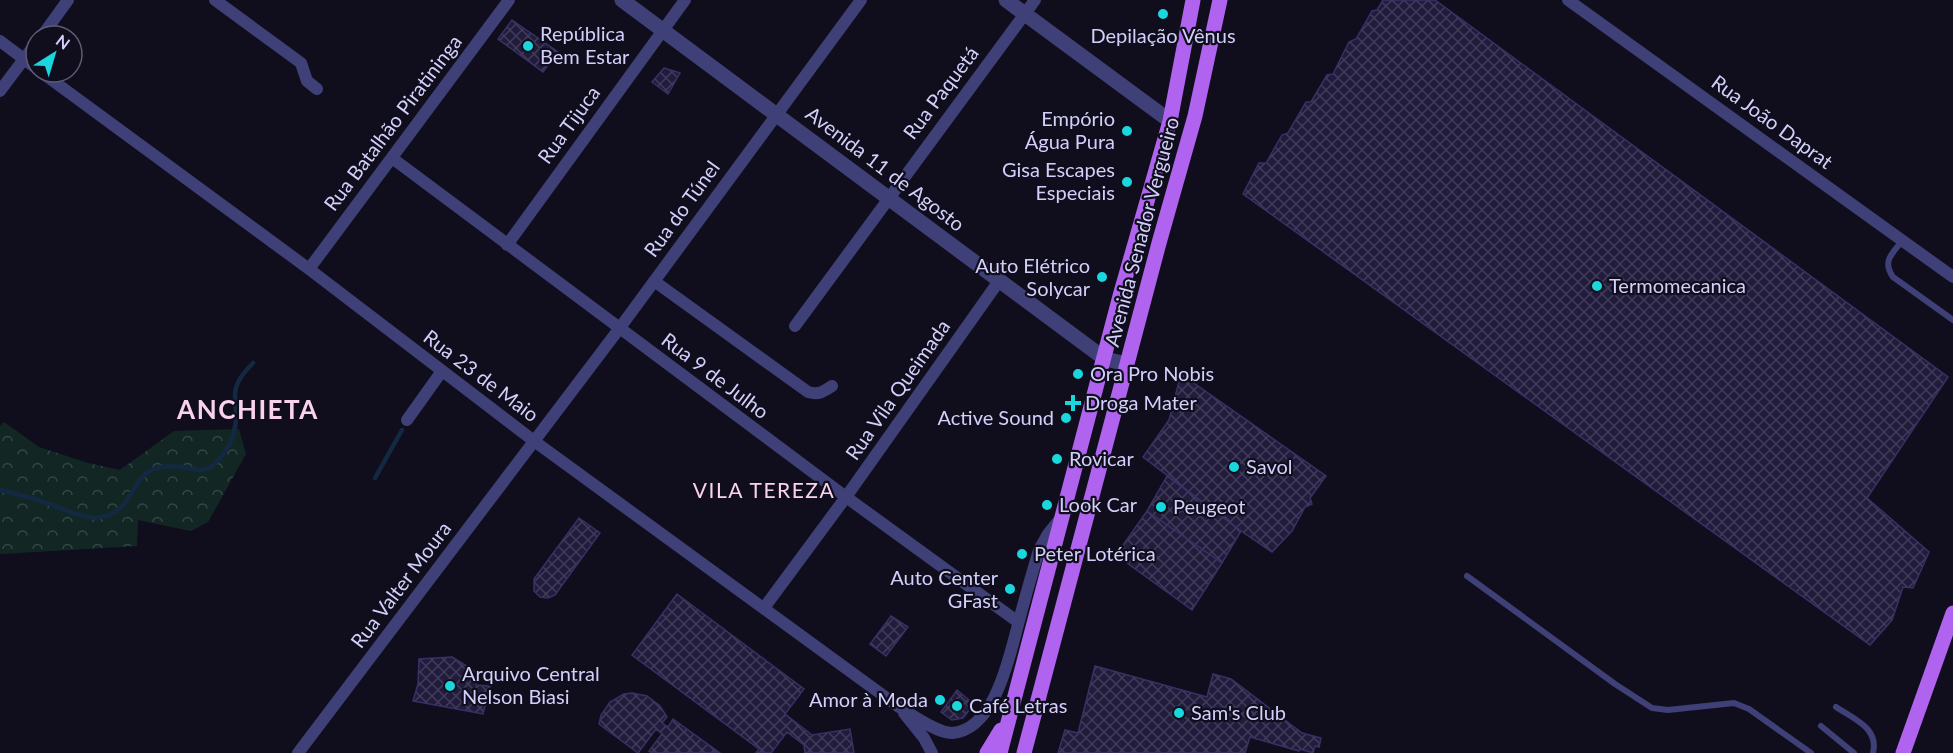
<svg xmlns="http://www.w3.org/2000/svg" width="1953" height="753" font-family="Lato,sans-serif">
  <defs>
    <pattern id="forest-crowns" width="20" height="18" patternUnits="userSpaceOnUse" patternTransform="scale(1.5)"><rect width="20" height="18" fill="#122724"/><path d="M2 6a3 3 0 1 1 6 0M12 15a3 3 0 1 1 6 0" fill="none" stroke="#344545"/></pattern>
    <pattern id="building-cross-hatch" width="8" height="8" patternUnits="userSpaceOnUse" patternTransform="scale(1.5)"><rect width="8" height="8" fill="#211c3c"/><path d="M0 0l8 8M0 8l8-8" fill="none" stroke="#403c59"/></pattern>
  </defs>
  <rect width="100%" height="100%" fill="#100e1d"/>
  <!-- forest -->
  <path fill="url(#forest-crowns)" d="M4,422l35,25 49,16 32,7 54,-39 65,-2 7,25 -38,68 -17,9 -53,-11 -1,26 -137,8v-128z"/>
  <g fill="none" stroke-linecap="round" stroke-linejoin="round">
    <!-- stream -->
    <path stroke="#132942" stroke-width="4.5" d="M375,478l27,-48
      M0,490c15,4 30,7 44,12 31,11 62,31 85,-5 9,-14 14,-27 32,-30 37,-6 42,22 69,-24 4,-8 7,-23 6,-31 0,-9 -3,-19 1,-27 3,-9 10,-16 16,-22"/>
  </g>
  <!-- building -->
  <path fill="url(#building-cross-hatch)" stroke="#383166" stroke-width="1.5" d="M1383,0h52l513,377 -81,121 62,54 -16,36 -10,-1 -11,33 -22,25 -627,-451 16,-31h7l16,-28 6,-2 18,-31h5l16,-27 6,-1 16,-32 7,-3 16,-28 5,-1z
    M512,20l46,32 -15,20 -45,-33z
    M664,68l16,5 -12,21 -16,-12z
    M1181,374l145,102 -16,22 2,6 -7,3 -13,24 -20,21 -31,-21 -98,-74 26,-37z
    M1167,476l74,55 -19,32 -75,-52z
    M1147,511l75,52 -30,47 -76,-55z
    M579,518l21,15 -45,62 -7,3 -8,-1 -6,-6v-12z
    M677,594l127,95 -19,25 27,21 38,-6 4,24h-49l-1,-8 -17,-13 -16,21h-15l3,-4 -127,-94z
    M891,616l17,11 -22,29 -16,-12z
    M452,657l24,15v13l14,1 -7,28 -70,-13 5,-17 1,-25z
    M1095,666l112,31 6,-23 18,5 71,54 19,5 -2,9 -4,-1 -2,7 -13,-4 -1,2 -49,-14 -5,16h-187l7,-23 13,3z
    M957,690l12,10 -3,4 4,5 -7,9 -11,2 -11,-8z
    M632,693l15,3 13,10 7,11 -5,6 6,4 5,-8 47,34h-68l-3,-2 13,-17 -6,-5 -18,24 -39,-29 2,-9 9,-13 14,-8z"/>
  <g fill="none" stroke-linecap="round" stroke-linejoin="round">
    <!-- service -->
    <path stroke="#3e4077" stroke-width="6" d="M1902,241c-10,13 -20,20 -9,36l60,43
      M1467,576l148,108 37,24 16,2 66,-7 15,6 62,44
      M1836,707c18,12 43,21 37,46
      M1821,726l33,27"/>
    <!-- minor -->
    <path stroke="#3e4077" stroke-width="12" d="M215,0l86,63 6,18 10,8
      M1568,0l385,277
      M42,36l26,-36
      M0,41l36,27
      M41,72l268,197 225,172 365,266c13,8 38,26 53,26 44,-3 58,-80 67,-112 6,-24 13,-47 20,-71l9,-16 12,-15
      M0,91l36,-48
      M392,158l454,339 172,125
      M507,245l178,-245
      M309,269l200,-269
      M654,281l154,111c11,3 15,0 24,-6
      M795,326l240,-326
      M407,420l35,-49
      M764,608l82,-111 153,-216
      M904,713l20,25 8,15
      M298,753l321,-424 242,-329"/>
    <!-- tertiary -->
    <path stroke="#3e4077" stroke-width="15" d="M622,0l483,359 22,5
      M1006,0l164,121"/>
    <!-- primary -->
    <path stroke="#b063ee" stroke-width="15" d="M987,753l14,-23
      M1000,753l120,-457 50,-175 23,-121
      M1024,753l135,-510 36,-127 25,-116
      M1903,753l50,-140"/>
  </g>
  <!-- markers -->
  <g fill="#19d7dd" stroke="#100e1d" stroke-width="2">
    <circle cx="1163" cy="14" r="6"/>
    <circle cx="528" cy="46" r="6"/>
    <circle cx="1127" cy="131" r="6"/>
    <circle cx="1127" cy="182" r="6"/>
    <circle cx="1102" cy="277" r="6"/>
    <circle cx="1597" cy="286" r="6"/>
    <circle cx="1078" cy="374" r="6"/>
    <path d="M1070 394h6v6h6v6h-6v6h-6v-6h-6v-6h6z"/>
    <circle cx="1066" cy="418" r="6"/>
    <circle cx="1057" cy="459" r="6"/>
    <circle cx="1234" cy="467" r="6"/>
    <circle cx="1047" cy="505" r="6"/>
    <circle cx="1161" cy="507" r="6"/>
    <circle cx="1022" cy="554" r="6"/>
    <circle cx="1010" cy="589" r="6"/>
    <circle cx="450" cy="686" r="6"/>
    <circle cx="940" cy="700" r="6"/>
    <circle cx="957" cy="706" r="6"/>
    <circle cx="1179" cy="713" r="6"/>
  </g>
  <g text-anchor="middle" stroke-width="4.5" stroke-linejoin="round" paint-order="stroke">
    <!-- poi labels -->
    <g font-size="20" fill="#d2d0fa" stroke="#100e1d" text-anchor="start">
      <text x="540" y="41">República<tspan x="540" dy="23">Bem Estar</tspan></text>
      <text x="1163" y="43" text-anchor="middle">Depilação Vênus</text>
      <text x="1115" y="126" text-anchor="end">Empório<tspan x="1115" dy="23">Água Pura</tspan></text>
      <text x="1115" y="177" text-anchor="end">Gisa Escapes<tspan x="1115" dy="23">Especiais</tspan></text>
      <text x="1090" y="273" text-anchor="end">Auto Elétrico<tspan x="1090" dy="23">Solycar</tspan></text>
      <text x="1609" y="293">Termomecanica</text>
      <text x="1090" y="381">Ora Pro Nobis</text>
      <text x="1085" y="410">Droga Mater</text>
      <text x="1054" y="425" text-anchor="end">Active Sound</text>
      <text x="1069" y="466">Rovicar</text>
      <text x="1246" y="474">Savol</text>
      <text x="1059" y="512">Look Car</text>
      <text x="1173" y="514">Peugeot</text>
      <text x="1034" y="561">Peter Lotérica</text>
      <text x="998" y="585" text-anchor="end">Auto Center<tspan x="998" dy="23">GFast</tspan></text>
      <text x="462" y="681">Arquivo Central<tspan x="462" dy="23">Nelson Biasi</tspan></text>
      <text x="928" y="707" text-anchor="end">Amor à Moda</text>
      <text x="969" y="713">Café Letras</text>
      <text x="1191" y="720">Sam's Club</text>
    </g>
    <!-- street labels -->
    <g font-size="20" fill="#d2d0fa" stroke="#100e1d">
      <text transform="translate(941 93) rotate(-53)" y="7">Rua Paquetá</text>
      <text transform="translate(1772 122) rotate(36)" y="7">Rua João Daprat</text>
      <text transform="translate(393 123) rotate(-53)" y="7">Rua Batalhão Piratininga</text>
      <text transform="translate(569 125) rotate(-54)" y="7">Rua Tijuca</text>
      <text transform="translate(885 169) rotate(37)" y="7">Avenida 11 de Agosto</text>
      <text transform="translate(682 209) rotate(-54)" y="7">Rua do Túnel</text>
      <text transform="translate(1142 232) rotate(-75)" y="7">Avenida Senador Vergueiro</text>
      <text transform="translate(481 376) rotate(37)" y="7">Rua 23 de Maio</text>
      <text transform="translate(715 376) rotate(37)" y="7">Rua 9 de Julho</text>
      <text transform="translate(898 390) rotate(-55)" y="7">Rua Vila Queimada</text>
      <text transform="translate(401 585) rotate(-53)" y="7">Rua Valter Moura</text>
    </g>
    <!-- neighbourhood labels -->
    <g font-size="21" letter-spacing="1.5" fill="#fad2ee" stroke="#100e1d">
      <text x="764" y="498">VILA TEREZA</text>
    </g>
    <!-- district labels -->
    <g font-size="26" font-weight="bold" letter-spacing="1.5" fill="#fad2ee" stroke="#100e1d">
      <text x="248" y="419">ANCHIETA</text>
    </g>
  </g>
  <!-- north arrow -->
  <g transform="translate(54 54) rotate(37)"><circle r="28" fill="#100e1d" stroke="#5e5c75" stroke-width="1.5"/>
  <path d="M0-4.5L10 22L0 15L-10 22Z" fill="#19d7dd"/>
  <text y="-9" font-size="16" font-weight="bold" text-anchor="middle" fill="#d2d0fa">N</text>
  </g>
</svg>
